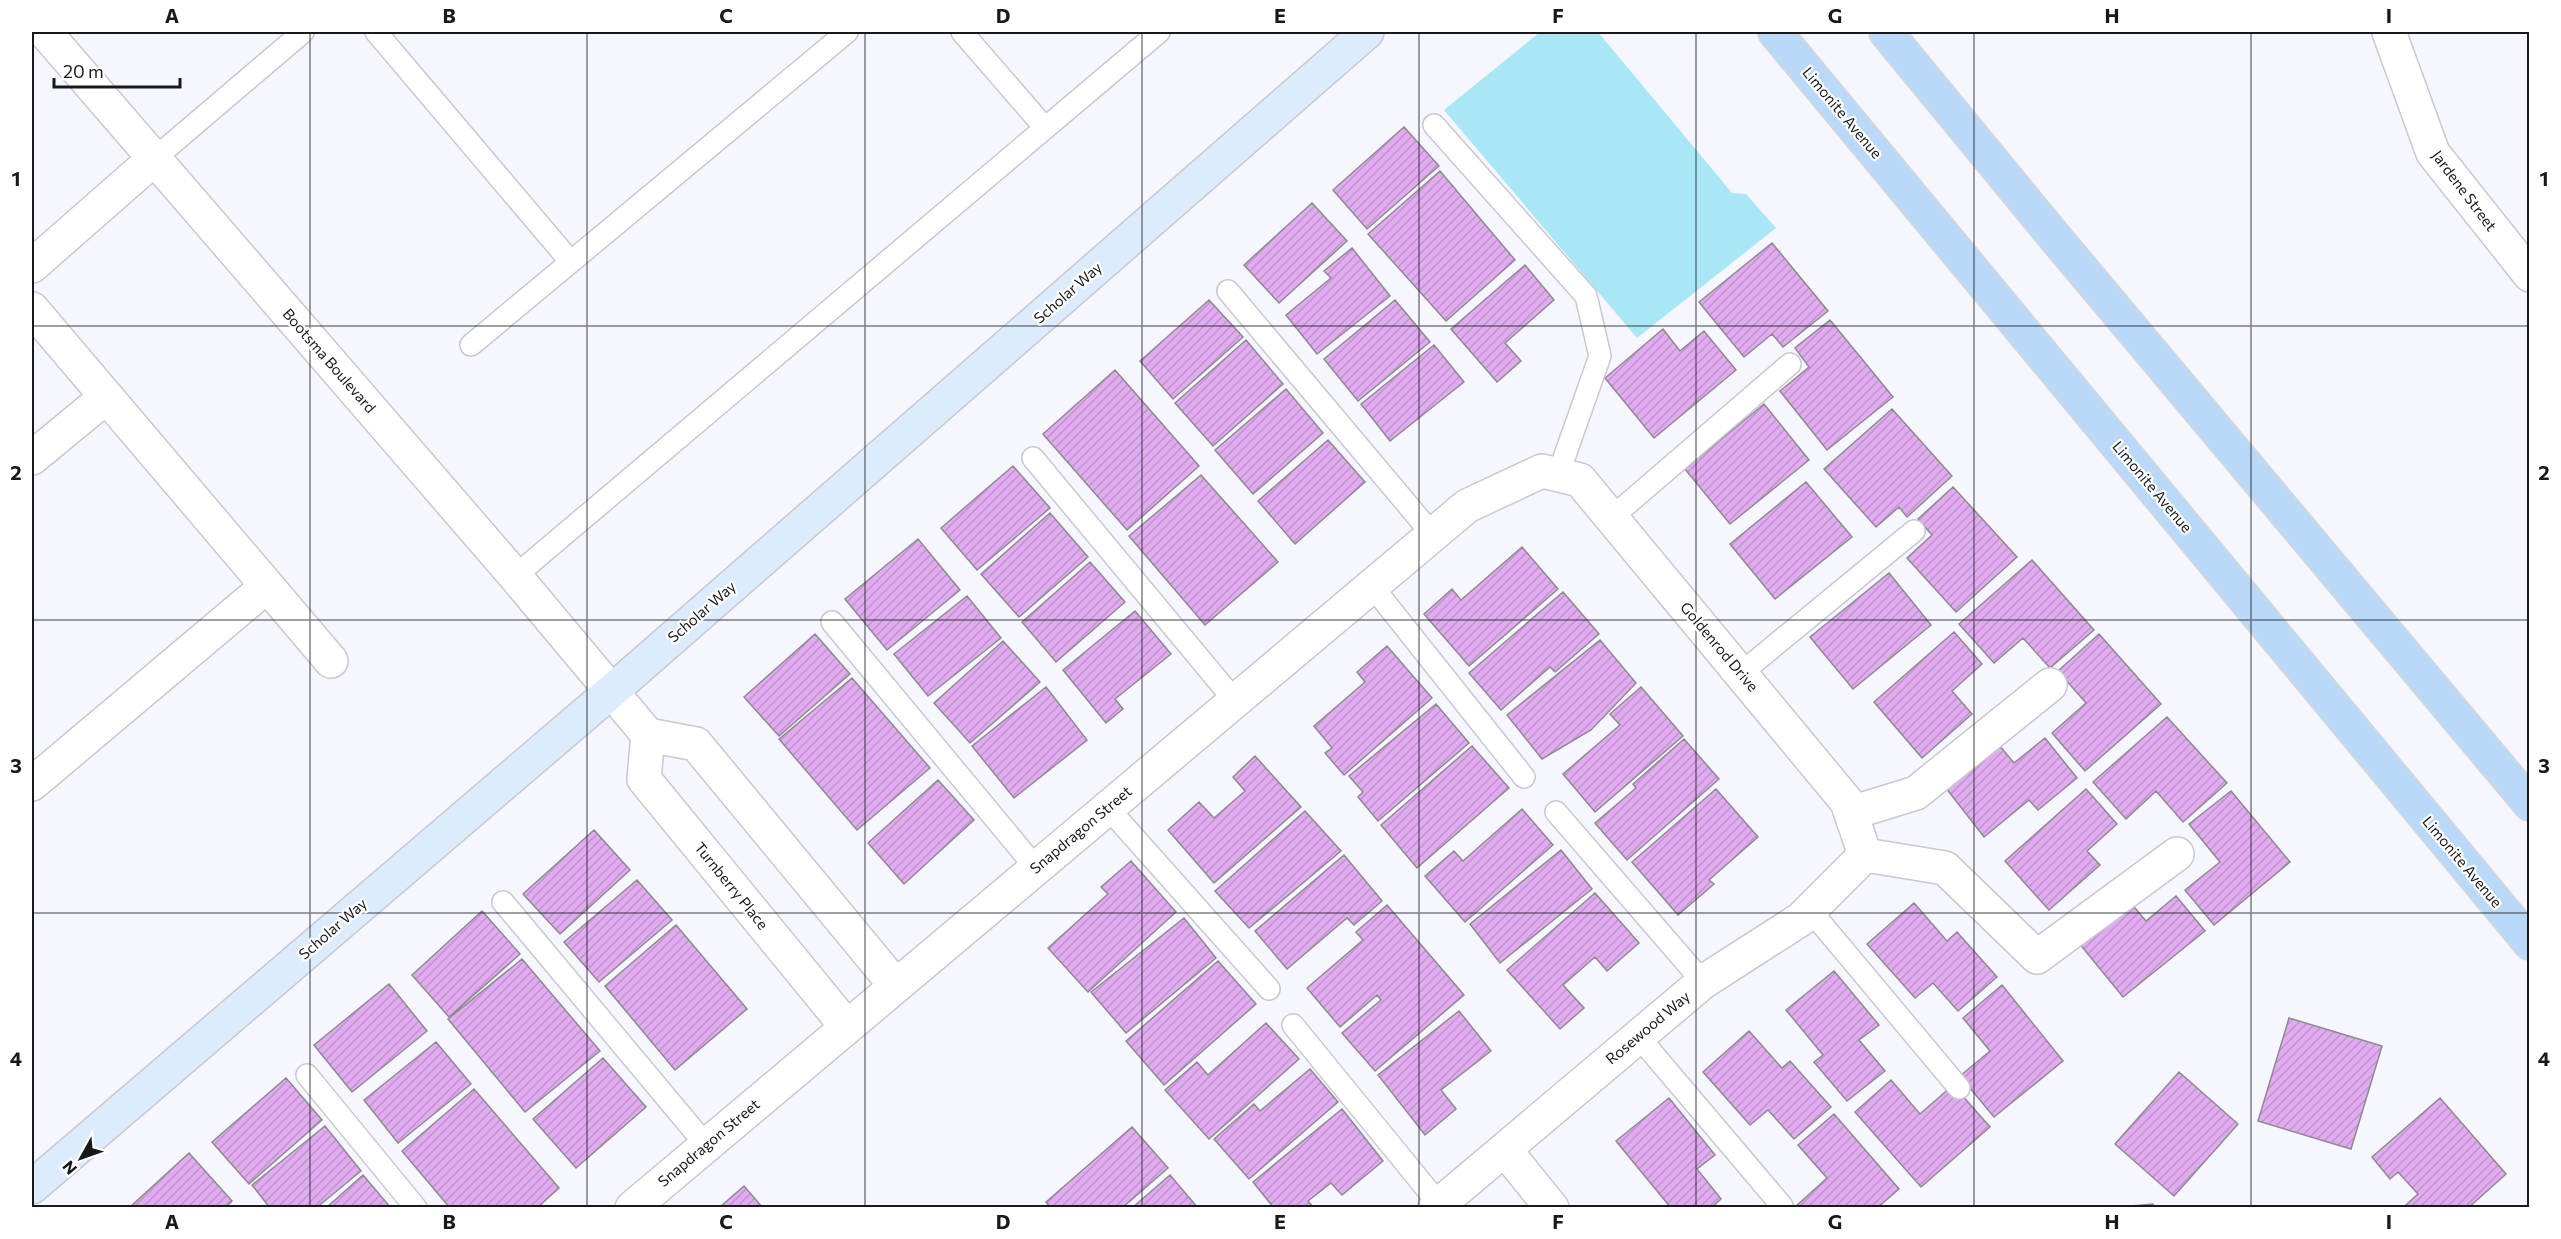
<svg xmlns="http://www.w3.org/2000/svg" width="2561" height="1239" font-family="Commissioner,sans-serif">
  <defs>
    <pattern id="building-hatch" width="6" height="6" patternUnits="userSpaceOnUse" patternTransform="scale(1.5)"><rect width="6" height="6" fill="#e1abf0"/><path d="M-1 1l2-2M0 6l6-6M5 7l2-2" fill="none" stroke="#c093cd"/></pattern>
  </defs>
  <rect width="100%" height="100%" fill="#f5f6fe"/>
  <!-- water -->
  <path fill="#a9e7f6" d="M1540,32h58l134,161 14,1 30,34 -139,110 -193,-228z"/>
  <!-- building -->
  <path fill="url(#building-hatch)" stroke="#8f8990" stroke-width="1.5" d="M1404,127l35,39 -72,63 -34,-39z
    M1440,171l75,89 -69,61 -78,-87z
    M1312,203l35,38 -68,62 -35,-38z
    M1772,243l56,68 -45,36 -11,-13 -28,23 -45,-55z
    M1352,248l38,48 -73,58 -31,-39 45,-37 -7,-7z
    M1525,265l29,35 -49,43 16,18 -24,21 -46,-53z
    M1209,300l34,37 -70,62 -33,-38z
    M1395,300l35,42 -72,59 -34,-42z
    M1830,320l63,77 -66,53 -47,-59 29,-24 -14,-19z
    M1663,329l17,22 24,-20 32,39 -82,68 -49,-60z
    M1246,340l37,44 -70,62 -38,-43z
    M1434,345l30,37 -74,59 -29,-37z
    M1115,370l84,96 -72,64 -84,-96z
    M1286,389l37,44 -70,61 -38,-44z
    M1764,404l45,56 -79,64 -45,-55z
    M1892,409l60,67 -45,41 -8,-10 -23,20 -52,-58z
    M1328,440l37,42 -70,62 -37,-43z
    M1013,466l37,42 -73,62 -36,-42z
    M1201,475l77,87 -73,63 -76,-89z
    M1806,482l46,55 -77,62 -45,-55z
    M1953,487l64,70 -61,55 -49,-54 25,-23 -14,-16z
    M1050,513l38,44 -69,60 -38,-43z
    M918,539l42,51 -73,60 -42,-51z
    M1522,547l36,42 -89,77 -45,-52 28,-25 9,11z
    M2032,560l62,70 -44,38 -27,-30 -29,25 -35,-39z
    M1090,562l35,40 -69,60 -34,-40z
    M1889,573l42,52 -78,64 -43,-52z
    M1563,592l36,42 -44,38 -5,-5 -49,43 -32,-37z
    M967,596l34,42 -73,58 -34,-42z
    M1135,611l36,43 -56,45 8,10 -17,14 -43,-53z
    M1954,632l28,32 -30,27 20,23 -50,44 -48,-56z
    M815,634l35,40 -71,62 -35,-39z
    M2099,634l62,70 -76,67 -33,-38 34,-30 -28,-32z
    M1600,640l36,43 -45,47 -49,29 -35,-44z
    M1003,641l37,41 -70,61 -36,-40z
    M1387,646l45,52 -88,77 -19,-22 7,-5 -18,-22 51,-44 -8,-10z
    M852,678l78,90 -73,62 -78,-91z
    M1046,687l41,53 -73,58 -42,-52z
    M1641,687l42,49 -88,76 -32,-38 57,-49 -10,-11z
    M1436,704l33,39 -91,78 -20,-24 5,-5 -14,-16z
    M2167,717l60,66 -44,39 -27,-31 -30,28 -33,-37z
    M2045,738l32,40 -39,32 -9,-10 -45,37 -38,-49 53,-43 15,18z
    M1684,739l35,40 -92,81 -32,-37 41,-35 -3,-4z
    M1472,746l37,42 -92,80 -36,-43z
    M1255,756l46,51 -87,76 -46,-53 31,-28 15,16 31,-27 -12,-14z
    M938,780l36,40 -70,64 -36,-41z
    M1716,789l42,48 -49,43 5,4 -36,31 -46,-53z
    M2086,789l31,35 -30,27 13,14 -51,45 -44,-49z
    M2231,791l59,71 -76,63 -29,-35 35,-28 -31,-38z
    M1522,809l31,36 -88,77 -40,-46 29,-25 9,10z
    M1305,811l36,40 -92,77 -34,-37z
    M594,830l36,40 -70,64 -37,-40z
    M1561,850l31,39 -92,74 -30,-39z
    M1344,855l38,46 -28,24 -7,-7 -60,51 -32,-38z
    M1131,861l45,51 -88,80 -40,-44 60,-54 -7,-7z
    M637,880l35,40 -73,62 -35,-40z
    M1595,893l44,50 -32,28 -12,-14 -32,28 21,23 -24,21 -53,-59z
    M2176,896l29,35 -82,66 -44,-54 51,-41 16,19z
    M1914,903l33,38 10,-9 40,45 -39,34 -25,-28 -18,15 -48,-54z
    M1387,905l77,90 -89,76 -33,-38 39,-33 -4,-5 -37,32 -33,-39 56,-48 -7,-8z
    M482,911l38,43 -71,63 -37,-42z
    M1184,918l32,40 -90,75 -35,-41z
    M676,925l71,84 -72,61 -70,-84z
    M522,959l78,92 -75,61 -77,-93z
    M1218,961l38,43 -92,81 -38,-44z
    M1834,971l45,54 -20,15 26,31 -38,30 -33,-39 9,-7 -37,-45z
    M389,984l38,47 -75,61 -38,-47z
    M2002,985l61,76 -69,56 -34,-41 30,-25 -27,-33z
    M1459,1011l32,40 -50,39 15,19 -31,26 -47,-60z
    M2289,1018l93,28 -31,103 -93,-28z
    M1266,1023l33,36 -90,80 -44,-49 32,-28 11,13z
    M1749,1031l33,37 8,-7 41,46 -37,32 -26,-29 -18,15 -47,-53z
    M436,1042l35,42 -73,59 -34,-43z
    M603,1058l43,49 -70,61 -43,-49z
    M1310,1069l28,33 -89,77 -35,-40 40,-35 6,7z
    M2179,1072l59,52 -64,72 -59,-52z
    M286,1078l36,42 -73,64 -37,-42z
    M1891,1080l29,34 33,-29 37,42 -69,60 -66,-75z
    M474,1089l85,99 -22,20h-87l-48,-57z
    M1669,1098l46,57 -18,14 24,30 -10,9h-40l-55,-67z
    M2440,1098l66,76 -38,34h-62l-1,-2 13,-12 -20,-22 -8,7 -18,-22z
    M1342,1109l41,52 -41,34 -11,-12 -23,18 6,7h-40l-21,-26z
    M1834,1114l65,75 -22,19 -82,-1 32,-29 -29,-33z
    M325,1126l36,45 -45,37h-46l-18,-23z
    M1132,1127l36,41 -46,40h-71l-5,-6z
    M189,1153l43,48 -7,7h-96z
    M363,1175l28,33h-65z
    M1170,1175l28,33h-66z
    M744,1186l19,22 -43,-1z
    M2153,1204v4h-45z"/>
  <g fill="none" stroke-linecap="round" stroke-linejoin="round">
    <defs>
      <path id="lane" d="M376,32l194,229
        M962,32l83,96
        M1434,125l152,171 14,60 -42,119
        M154,159l149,-127
        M1228,291l205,244
        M471,345l376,-313
        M1033,458l202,243
        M1611,518l179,-154
        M515,576l644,-544
        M1372,586l152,191
        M832,622l204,246
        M1740,674l174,-143
        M1108,808l161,181
        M1556,812l147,170
        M503,902l203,243
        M1810,910l149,178
        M1293,1025l146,179
        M1638,1036l144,170
        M307,1075l109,133"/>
      <path id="street" d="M45,32l470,544 133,159 48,9 200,242
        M2389,32l44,121 97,122
        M32,266l122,-107
        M32,309l299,352
        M32,458l74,-61
        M648,735l-4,44 203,248
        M32,784l235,-198
        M1851,813l65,-20 134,-108
        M1865,855l80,13 92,89 140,-103
        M1505,1150l47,58
        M632,1208l835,-702 75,-35 38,9 267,322 18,53
        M1435,1208l268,-226 98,-63 64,-64"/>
      <path id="secondary" d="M32,1187l581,-497 754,-658"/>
      <path id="primary" d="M1775,32l755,911
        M1886,32l167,203 477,569"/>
    </defs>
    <!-- lane casing -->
    <use href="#lane" stroke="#c8c8d2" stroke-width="24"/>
    <!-- street casing -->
    <use href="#street" stroke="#c8c8d2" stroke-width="36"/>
    <!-- secondary casing -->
    <use href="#secondary" stroke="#c8c8d2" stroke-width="36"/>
    <!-- primary casing -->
    <use href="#primary" stroke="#d6d6d6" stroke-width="36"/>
    <!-- lane -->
    <use href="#lane" stroke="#fff" stroke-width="21"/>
    <!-- street -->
    <use href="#street" stroke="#fff" stroke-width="33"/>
    <!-- secondary -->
    <use href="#secondary" stroke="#dcecfc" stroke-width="33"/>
    <!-- primary -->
    <use href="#primary" stroke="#bad9f8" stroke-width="33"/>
  </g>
  <!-- grid -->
  <path fill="none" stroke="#19191c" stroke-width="1.5" stroke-opacity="0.55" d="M310,32v1176M587,32v1176M865,32v1176M1142,32v1176M1419,32v1176M1696,32v1176M1974,32v1176M2251,32v1176M32,326h2498M32,620h2498M32,913h2498"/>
  <g text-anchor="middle" stroke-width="4.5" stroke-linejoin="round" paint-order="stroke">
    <!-- street labels -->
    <g font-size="15" fill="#19191c" stroke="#fff">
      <text transform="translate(1842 113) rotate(50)" y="5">Limonite Avenue</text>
      <text transform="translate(2464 191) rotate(53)" y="5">Jardene Street</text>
      <text transform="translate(1068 293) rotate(-41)" y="5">Scholar Way</text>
      <text transform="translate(329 361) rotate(49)" y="5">Bootsma Boulevard</text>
      <text transform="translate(2152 487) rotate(50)" y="5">Limonite Avenue</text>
      <text transform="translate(702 612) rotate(-41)" y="5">Scholar Way</text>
      <text transform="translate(1719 647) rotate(50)" y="5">Goldenrod Drive</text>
      <text transform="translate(1081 830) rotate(-40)" y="5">Snapdragon Street</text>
      <text transform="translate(2462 862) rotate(50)" y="5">Limonite Avenue</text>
      <text transform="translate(731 886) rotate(51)" y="5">Turnberry Place</text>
      <text transform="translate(333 929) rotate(-41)" y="5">Scholar Way</text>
      <text transform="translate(1648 1028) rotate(-40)" y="5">Rosewood Way</text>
      <text transform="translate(709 1143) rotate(-40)" y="5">Snapdragon Street</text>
    </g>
  </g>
  <!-- border -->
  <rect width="2561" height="1239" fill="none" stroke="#ffffff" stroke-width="66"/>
  <!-- north arrow -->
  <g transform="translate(81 1158) rotate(230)" stroke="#ffffff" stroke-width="4.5" paint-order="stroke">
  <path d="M0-4.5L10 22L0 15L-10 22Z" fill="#19191c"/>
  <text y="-9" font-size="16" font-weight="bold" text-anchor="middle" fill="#19191c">N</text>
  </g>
  <!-- scale -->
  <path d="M54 78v9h126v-9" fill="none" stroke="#19191c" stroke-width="3"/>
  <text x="63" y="78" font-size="18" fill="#19191c" stroke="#ffffff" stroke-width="4.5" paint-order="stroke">20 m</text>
  <rect x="33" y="33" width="2495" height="1173" fill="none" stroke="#19191c" stroke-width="2"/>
  <g font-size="20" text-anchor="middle" font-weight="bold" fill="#19191c">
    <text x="172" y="23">A</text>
    <text x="449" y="23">B</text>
    <text x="726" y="23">C</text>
    <text x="1003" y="23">D</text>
    <text x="1280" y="23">E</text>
    <text x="1558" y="23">F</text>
    <text x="1835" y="23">G</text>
    <text x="2112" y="23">H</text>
    <text x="2389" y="23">I</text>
    <text x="16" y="186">1</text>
    <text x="2544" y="186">1</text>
    <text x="16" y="480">2</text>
    <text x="2544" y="480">2</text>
    <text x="16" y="773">3</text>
    <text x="2544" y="773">3</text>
    <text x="16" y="1066">4</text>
    <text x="2544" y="1066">4</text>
    <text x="172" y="1229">A</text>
    <text x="449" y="1229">B</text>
    <text x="726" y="1229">C</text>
    <text x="1003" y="1229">D</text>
    <text x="1280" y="1229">E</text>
    <text x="1558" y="1229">F</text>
    <text x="1835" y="1229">G</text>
    <text x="2112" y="1229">H</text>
    <text x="2389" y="1229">I</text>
  </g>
</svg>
